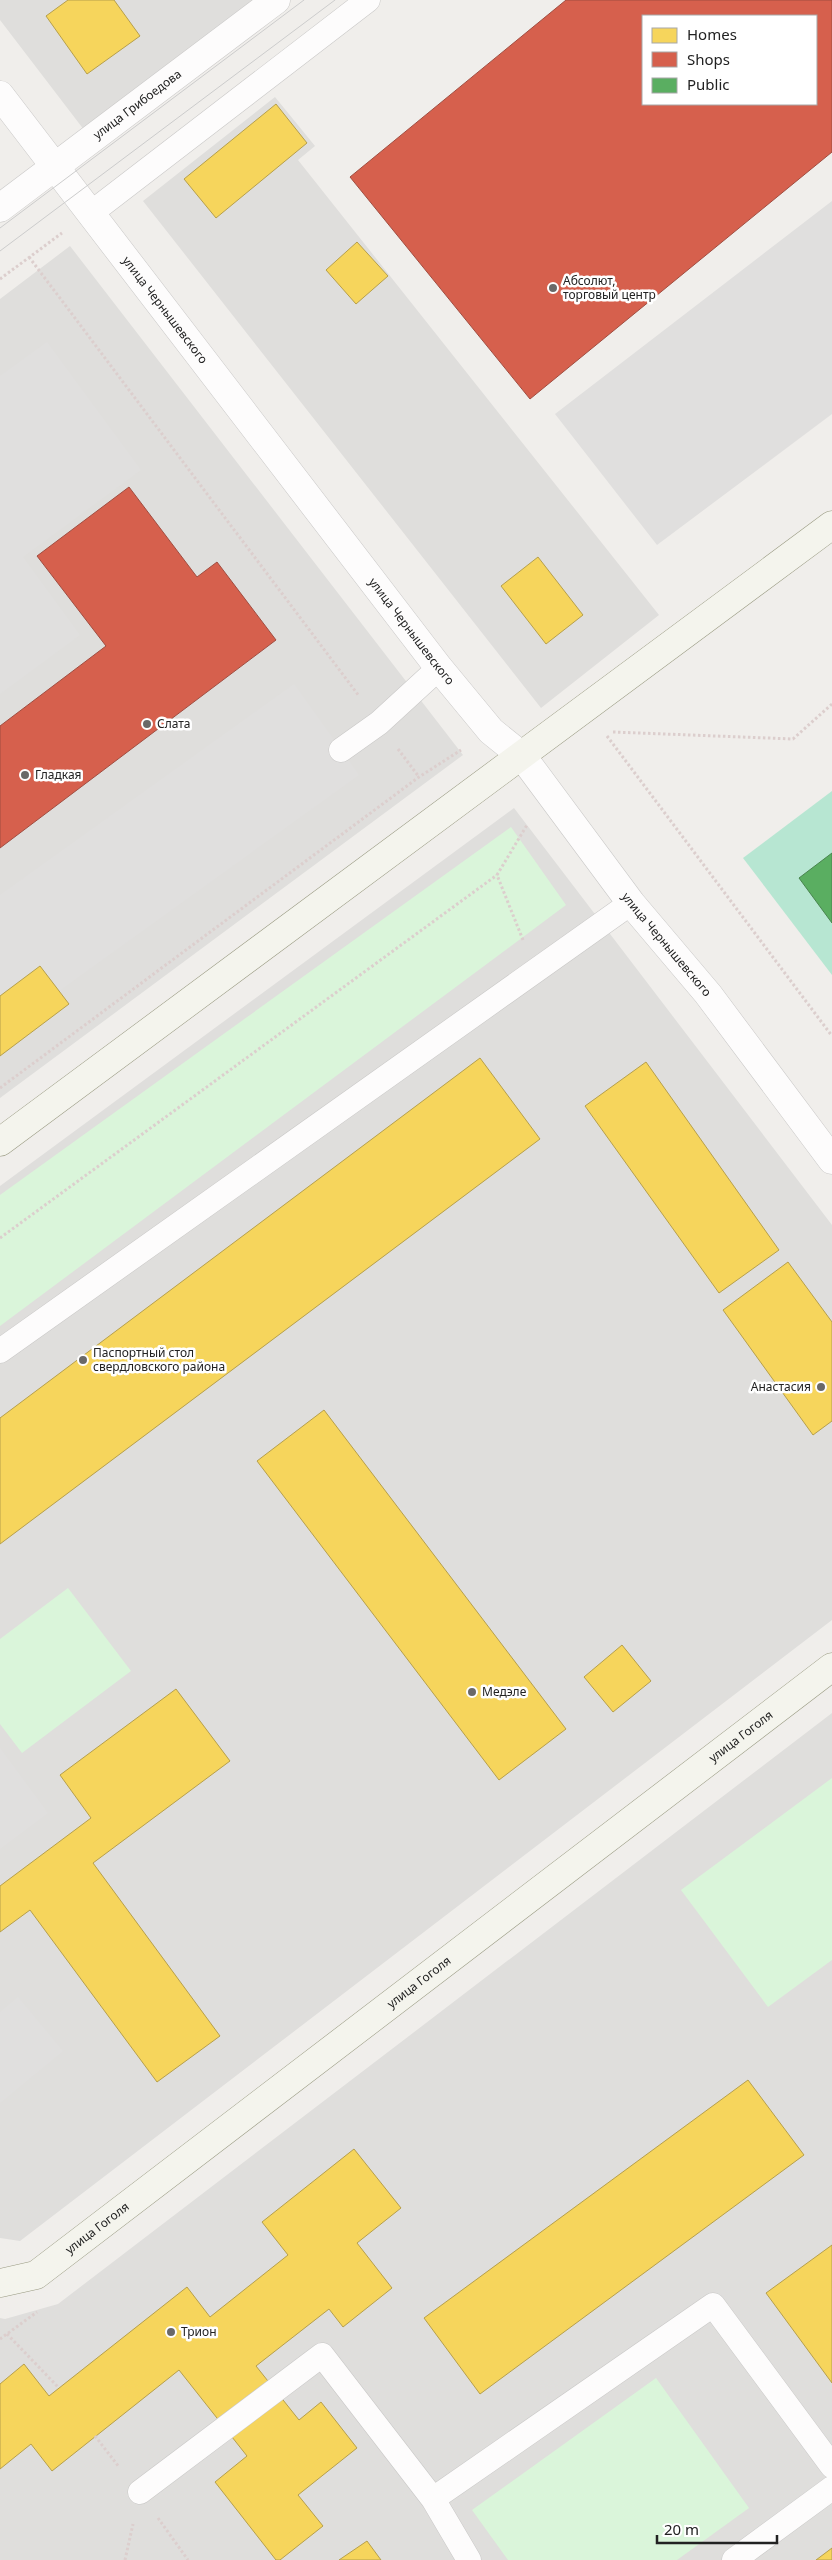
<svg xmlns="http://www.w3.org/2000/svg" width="832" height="2560" font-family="'Noto Sans',sans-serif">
  <rect width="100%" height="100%" fill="#f0eeeb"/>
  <!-- residential -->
  <path fill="#dfdedc" d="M0,0h273l-182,139 -91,-119z
    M275,97l40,49 -17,14 361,455 -118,93 -398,-507z
    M70,246l393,509 -463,343v-799z
    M514,808l318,417v395l-812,621 -20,-3v-1052z
    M832,1713v847h-832v-242l5,1 53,-15z"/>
  <!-- park -->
  <path fill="#daf5da" d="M511,827l55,78 -566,421v-131z
    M68,1588l63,83 -109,82 -22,-29v-85z
    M832,1778v182l-64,47 -87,-117z
    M656,2378l93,130 -72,52h-169l-36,-50z"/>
  <!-- pitch -->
  <path fill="#b7e6d2" d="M832,791v184l-89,-117z"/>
  <!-- parking -->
  <path fill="#e0dfde" d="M832,201v213l-175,131 -102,-131z
    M47,342l94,128 -118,87 57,78 -80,59v-318z
    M294,684l65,91 -300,216 -19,-25 -40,29v-100z
    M0,1748l48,65 -48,36z
    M18,1997l45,54 -63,52v-91z"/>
  <!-- homes -->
  <path fill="#f6d55c" stroke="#b69f4b" d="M68,0h46l26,36 -53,38 -41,-58z
    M276,104l31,39 -91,75 -32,-39z
    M357,242l31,34 -32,28 -30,-34z
    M538,557l45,58 -37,29 -45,-58z
    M40,966l29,38 -69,52v-60z
    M480,1058l60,81 -540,405v-126z
    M646,1062l133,188 -60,43 -134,-187z
    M788,1262l44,60v99l-19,14 -90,-125z
    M324,1410l242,319 -67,51 -242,-319z
    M622,1645l29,36 -38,31 -29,-35z
    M176,1689l54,72 -137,102 127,173 -63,46 -127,-172 -30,22v-46l91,-68 -31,-43z
    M748,2080l56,75 -324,239 -56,-76z
    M354,2149l47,59 -44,35 35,45 -49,39 -14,-18 -73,57 43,54 22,-18 36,46 -59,47 25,31 -43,34h-4l-61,-78 32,-26 -68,-86 -127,101 -21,-27 -31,25v-85l24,-20 25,32 138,-109 23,30 78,-62 -26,-33z
    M832,2245v138l-66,-90z
    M367,2541l14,19h-42z
    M832,2548v12h-16z"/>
  <!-- shops -->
  <path fill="#d6604d" stroke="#a04d40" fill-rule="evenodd" d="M566,0h266v152l-302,247 -180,-222zM643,16h173v88h-173z
    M129,487l68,90 20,-15 59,78 -276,208v-122l106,-80 -69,-90z"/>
  <!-- public -->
  <path fill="#5aae61" stroke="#49844e" d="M832,853v70l-33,-45z"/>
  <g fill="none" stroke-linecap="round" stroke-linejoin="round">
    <defs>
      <path id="service" d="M91,213l277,-213
        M341,750l38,-27 60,-55
        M0,1351l631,-448
        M140,2492l182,-137 111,144 36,61
        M433,2499l280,-194 119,161
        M734,2560l98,-72"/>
      <g id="minor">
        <path id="s1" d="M0,95l439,573 52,63 31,25 109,147 77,91 124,166"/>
        <path id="s2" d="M0,208l276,-208"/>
      </g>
      <g id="secondary">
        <path d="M0,1142l832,-617"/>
        <path id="s3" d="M0,2283l36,-8 796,-608"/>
      </g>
    </defs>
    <!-- service casing -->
    <use href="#service" stroke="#c9c8c7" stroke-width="25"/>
    <!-- minor casing -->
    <use href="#minor" stroke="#c9c8c7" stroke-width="29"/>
    <!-- secondary casing -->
    <use href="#secondary" stroke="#999a82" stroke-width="29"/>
    <!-- path -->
    <path stroke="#dccecd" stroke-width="3" stroke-dasharray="2.5 2.5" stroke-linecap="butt" d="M29,257l330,439
      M0,279l62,-46
      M613,732l180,7 39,-35
      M607,736l225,300
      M398,749l21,28
      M523,940l-26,-65 30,-50
      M0,1088l419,-311 42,-27
      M0,1238l497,-363
      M7,2334l52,54
      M0,2339l37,-27
      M95,2436l24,31
      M158,2518l30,42
      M125,2560l8,-36"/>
    <!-- service -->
    <use href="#service" stroke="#fdfcfc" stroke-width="24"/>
    <!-- minor -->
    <use href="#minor" stroke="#fdfcfc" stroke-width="28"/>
    <!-- secondary -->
    <use href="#secondary" stroke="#f4f4ed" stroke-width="28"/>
    <!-- tram -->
    <path stroke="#ccc" stroke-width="1" d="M0,228l304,-228
      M0,251l335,-251"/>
  </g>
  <!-- markers -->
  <g fill="#6a6968" stroke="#fff" stroke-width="2">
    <circle cx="553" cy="288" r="5"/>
    <circle cx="147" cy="724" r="5"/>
    <circle cx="25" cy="775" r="5"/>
    <circle cx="83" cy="1360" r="5"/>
    <circle cx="821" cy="1387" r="5"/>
    <circle cx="472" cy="1692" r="5"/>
    <circle cx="171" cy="2332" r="5"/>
  </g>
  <g text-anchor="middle" stroke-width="5" stroke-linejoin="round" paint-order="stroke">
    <!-- street labels -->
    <g font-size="12" fill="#222" stroke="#fff">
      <text dy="4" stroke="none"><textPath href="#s2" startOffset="172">улица Грибоедова</textPath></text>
      <text dy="4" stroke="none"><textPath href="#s1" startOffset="271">улица Чернышевского</textPath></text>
      <text dy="4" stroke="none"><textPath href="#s1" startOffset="676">улица Чернышевского</textPath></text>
      <text dy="4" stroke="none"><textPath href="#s1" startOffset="1081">улица Чернышевского</textPath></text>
      <text dy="4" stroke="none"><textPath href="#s3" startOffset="924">улица Гоголя</textPath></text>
      <text dy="4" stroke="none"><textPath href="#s3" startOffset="519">улица Гоголя</textPath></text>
      <text dy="4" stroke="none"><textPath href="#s3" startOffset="114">улица Гоголя</textPath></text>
    </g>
    <!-- poi labels -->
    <g font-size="12" fill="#222" stroke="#fff" text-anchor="start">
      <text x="563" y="285">Абсолют,<tspan x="563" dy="14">торговый центр</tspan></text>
      <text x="157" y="728">Слата</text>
      <text x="35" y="779">Гладкая</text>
      <text x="93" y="1357">Паспортный стол<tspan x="93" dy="14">свердловского района</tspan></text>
      <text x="811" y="1391" text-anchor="end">Анастасия</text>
      <text x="482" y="1696">Медэле</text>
      <text x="181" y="2336">Трион</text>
    </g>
  </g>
  <!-- legend -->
  <rect x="642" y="15" width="175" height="90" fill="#ffffff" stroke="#a7a7a7"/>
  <rect x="652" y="28" width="25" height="15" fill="#f6d55c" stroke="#a7a7a7"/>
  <text x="687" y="40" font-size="15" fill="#222222">Homes</text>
  <rect x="652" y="52" width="25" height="15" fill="#d6604d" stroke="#a7a7a7"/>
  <text x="687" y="65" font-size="15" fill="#222222">Shops</text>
  <rect x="652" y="78" width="25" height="15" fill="#5aae61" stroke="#a7a7a7"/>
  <text x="687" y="90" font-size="15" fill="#222222">Public</text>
  <!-- scale -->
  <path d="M657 2535v8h120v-8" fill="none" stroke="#222222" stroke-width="2.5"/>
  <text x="664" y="2535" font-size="15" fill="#222222" stroke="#ffffff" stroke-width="4" paint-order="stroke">20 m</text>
</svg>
